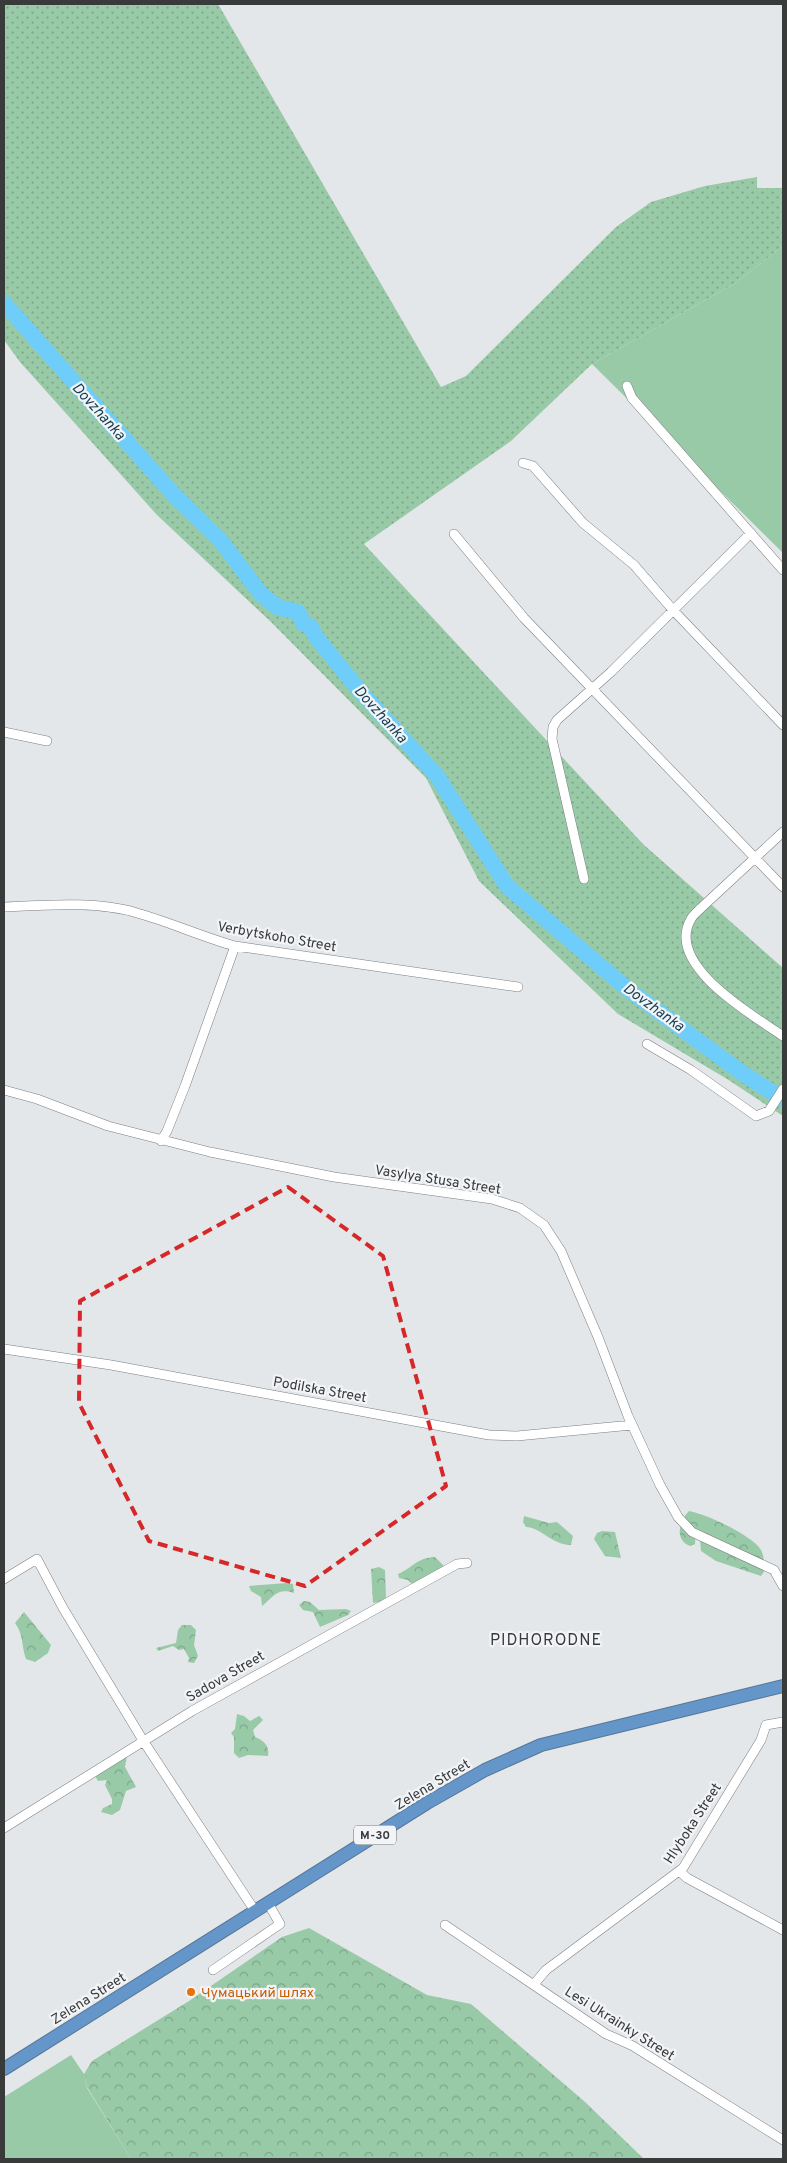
<svg xmlns="http://www.w3.org/2000/svg" width="787" height="2163" font-family="Overpass,sans-serif">
  <defs>
    <pattern id="grass-dots" width="8" height="8" patternUnits="userSpaceOnUse" patternTransform="scale(1.25)"><rect width="8" height="8" fill="#99caa7"/><path d="M2 2h.1M6 6h.1" fill="none" stroke="#7ea589" stroke-width="1.8" stroke-linecap="round"/></pattern>
    <pattern id="forest-crowns" width="20" height="18" patternUnits="userSpaceOnUse" patternTransform="scale(1.25)"><rect width="20" height="18" fill="#99caa7"/><path d="M2 6a3 3 0 1 1 6 0M12 15a3 3 0 1 1 6 0" fill="none" stroke="#7ea589"/></pattern>
  </defs>
  <rect width="100%" height="100%" fill="#e4e7e9"/>
  <!-- grass -->
  <path fill="url(#grass-dots)" d="M4,4h214l223,383 25,-11 150,-149 35,-25 54,-16 52,-9v11h26v58l-49,38 -142,80 -81,77 -147,103 279,300 140,124v148l-56,-37 -109,-65 -139,-133 -53,-103 -155,-156 -114,-107 -137,-153 -16,-22z"/>
  <!-- forest -->
  <path fill="url(#forest-crowns)" d="M689,1511c17,3 63,24 72,39 3,5 3,14 4,20l-4,6 -45,-15 -15,-10 -1,-11 5,-5 -5,-5 -4,1 -1,13 -5,2c-16,-6 -11,-25 -1,-35z
    M524,1516l25,7 8,-1 16,14 -2,9c-19,0 -29,-17 -45,-18l-3,-5z
    M602,1531l13,1 6,26 -16,-2 -11,-17 3,-6z
    M435,1557l8,8 2,7 -31,14 -6,-6 -9,-2 -1,-4c16,-7 18,-16 37,-17z
    M379,1567l6,3 1,27 -3,4 -10,2 -2,-34z
    M287,1583l6,1 1,9c-16,-6 -21,4 -32,13l-1,-9 -10,-6 -2,-5z
    M304,1601l6,1 9,8 27,-1 5,2 -3,4 -28,12 -7,-15 -10,-2 -4,-5z
    M24,1612l27,33 -3,8 -13,9 -9,-3c-5,-14 -2,-24 -11,-36z
    M182,1625h9l5,5 -2,15 4,11 -4,7 -6,-1 1,-4 -5,-9 -5,1 -6,-4 -15,5 -2,-3 20,-5 2,-13z
    M237,1714l7,2 6,5 9,-5 4,4 -10,10 2,7c9,4 15,9 13,19l-20,-1 -9,3 -5,-5v-16l-3,-4 4,-4z
    M127,1756l-2,11 11,20 -10,4 -6,19 -8,5 -11,-3 2,-4 9,-4v-5l-7,-14 2,-5 -9,1 -3,-5z
    M309,1928l118,67 44,9 113,97 60,58h-513l-44,-72 -3,-13 8,-13 97,-60 93,-64z"/>
  <!-- garden -->
  <path fill="#99caa7" d="M783,246v307l-191,-189 142,-80z
    M71,2055l13,19 3,14 44,71h-127v-62z"/>
  <g fill="none" stroke-linecap="round" stroke-linejoin="round">
    <!-- river -->
    <path stroke="#6fcdfa" stroke-width="16" d="M4,303l170,192 47,46 39,52 17,14 21,5 5,11 8,4 5,10 43,53 78,86 70,110 118,101 117,86 41,26"/>
    <defs>
      <path id="minor" d="M627,386l5,12 151,172
        M523,463l10,3 50,57 51,42 39,45 110,115
        M454,534l70,84 259,269
        M4,732l43,9
        M783,832l-82,76c-3,3 -8,7 -10,11 -27,46 63,97 92,117
        M584,879l-32,-140 1,-12 4,-7 54,-48 140,-139
        M4,907c41,-2 94,-6 133,6 33,9 65,24 98,33l283,41
        M647,1044l44,26 65,46 13,-5 14,-22
        M4,1090l33,9 71,27 102,26 124,25 158,22 28,9 24,17 17,26 37,86 30,79 32,69 18,32 14,15 82,38 9,16
        M161,1141l6,-10 18,-45 50,-140
        M4,1349l107,16 378,70 28,1 115,-11
        M4,1579l33,-20 26,49 81,134 111,169
        M4,1828l188,-117 265,-147 10,-1
        M679,1871l8,7 96,52
        M445,1925l161,109 27,12 150,94
        M213,1970l67,-46 -12,-21
        M535,1983l11,-13 137,-102 78,-128 5,-15 17,-3"/>
      <path id="highway" d="M4,2069l423,-266 58,-33 56,-25 242,-59"/>
    </defs>
    <!-- minor casing -->
    <use href="#minor" stroke="#7c7e80" stroke-width="10"/>
    <!-- highway casing -->
    <use href="#highway" stroke="#567698" stroke-width="14"/>
    <!-- minor -->
    <use href="#minor" stroke="#fff" stroke-width="9"/>
    <!-- highway -->
    <use href="#highway" stroke="#6596ca" stroke-width="12"/>
  </g>
  <!-- marked area -->
  <path fill="none" stroke="#d62828" stroke-width="4" stroke-dasharray="10 6" stroke-linejoin="round" d="M288,1187l95,69 63,230 -141,100 -156,-45 -70,-138 1,-102z"/>
  <!-- markers -->
  <circle fill="#e8710a" stroke="#f2f4f7" stroke-width="2" cx="191" cy="1992" r="5"/>
  <g text-anchor="middle" stroke-width="4.5" stroke-linejoin="round" paint-order="stroke">
    <!-- shield labels -->
    <rect fill="#f2f4f7" stroke="#707273" stroke-width="1" x="354" y="1825.5" width="42" height="19" rx="4"/>
    <g font-size="12" font-weight="bold" fill="#393a3a">
      <text x="375" y="1839">М-30</text>
    </g>
    <!-- street labels -->
    <g font-size="14" fill="#393a3a" stroke="#f2f4f7">
      <text transform="translate(277 936) rotate(10)" y="5">Verbytskoho Street</text>
      <text transform="translate(438 1179) rotate(9)" y="5">Vasylya Stusa Street</text>
      <text transform="translate(320 1389) rotate(10)" y="5">Podilska Street</text>
      <text transform="translate(225 1676) rotate(-30)" y="5">Sadova Street</text>
      <text transform="translate(432 1784) rotate(-31)" y="5">Zelena Street</text>
      <text transform="translate(692 1823) rotate(-57)" y="5">Hlyboka Street</text>
      <text transform="translate(88 1998) rotate(-32)" y="5">Zelena Street</text>
      <text transform="translate(620 2023) rotate(32)" y="5">Lesi Ukrainky Street</text>
    </g>
    <!-- food labels -->
    <g font-size="14" fill="#c56008" stroke="#f2f4f7" text-anchor="start">
      <text x="201" y="1997">Чумацький шлях</text>
    </g>
    <!-- water labels -->
    <g font-size="15" font-style="italic" fill="#153f51" stroke="#f2f4f7">
      <text transform="translate(99 411) rotate(48)" y="5">Dovzhanka</text>
      <text transform="translate(381 714) rotate(48)" y="5">Dovzhanka</text>
      <text transform="translate(654 1007) rotate(36)" y="5">Dovzhanka</text>
    </g>
    <!-- quarter labels -->
    <g font-size="16" letter-spacing="1" fill="#393a3a" stroke="#f2f4f7">
      <text x="546" y="1645">PIDHORODNE</text>
    </g>
  </g>
  <!-- border -->
  <rect width="787" height="2163" fill="none" stroke="#393a3a" stroke-width="10"/>
</svg>
